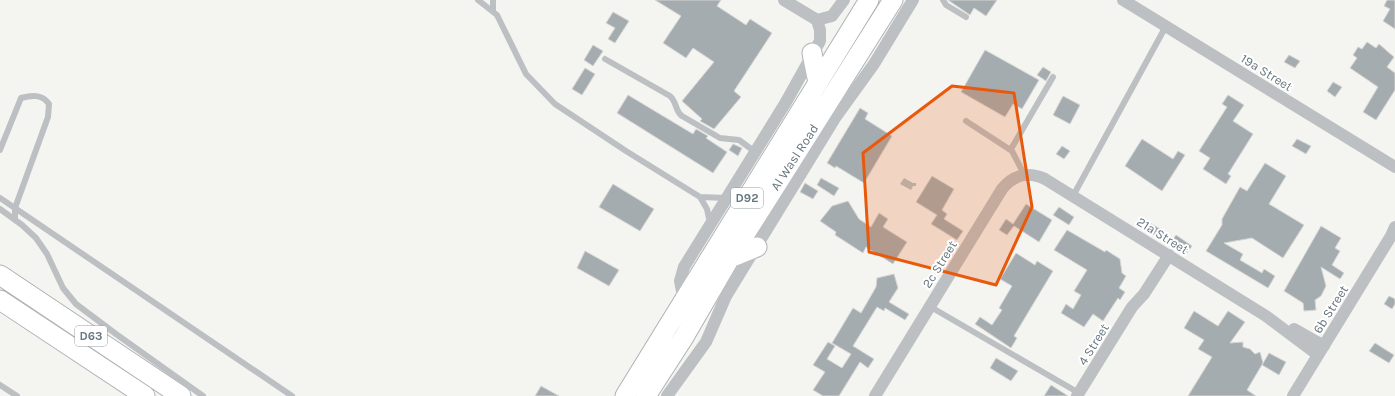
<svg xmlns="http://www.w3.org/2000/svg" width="1395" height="396" font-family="Karla,sans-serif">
  <rect width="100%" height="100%" fill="#f4f4f1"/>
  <!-- water -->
  <path fill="#b5c1c4" d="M904,178l9,5h3v3h-3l-2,4 -11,-6z"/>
  <!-- building -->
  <path fill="#a4acb0" stroke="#d6d6d4" d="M655,0h66l-4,6 29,19 4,-6 22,14 -38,58 7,6 -27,32 -14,-8 2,-2 -20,-18 32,-39 -21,-14 -7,10 -23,-15 18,-27z
    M948,0h49l-11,16 -12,-8 -4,7z
    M1387,0h8v29l-12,-8 7,-12 -6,-3z
    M613,12l16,9 -14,22 -7,-4 7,-11 -9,-5z
    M1367,42l9,6 3,-4 15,13 -7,10 8,6v17l-19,30 -13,-8 15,-25 -28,-19 7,-10 -4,-3 5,-8 4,2z
    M593,45l10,6 -10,15 -9,-6z
    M985,50l54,30 -17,29 -9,-5 -8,13 -44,-25z
    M1289,55l11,6 -5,7 -11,-6z
    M1043,67l8,5 -5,9 -9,-6z
    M585,68l10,6 -13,21 -10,-6z
    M1333,82l9,5 -7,10 -8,-6z
    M628,95l65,39 3,-5 12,7 -2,2 21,14 -14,21 -96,-60z
    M1228,95l16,10 -11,16 20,13 -25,40 3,2 -5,8 -23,-15 7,-11 -11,-7 28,-44 -5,-3z
    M1063,96l17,9 -10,19 -17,-9z
    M860,108l8,5 -3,6 27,17 -28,47 -28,-17 -1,2 -8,-5z
    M1142,139l31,20 5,-8 7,4 -23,36 -37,-25z
    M1297,139l14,7 -5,8 -14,-8z
    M733,144l9,4 -4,8 -9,-6z
    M1062,146l8,5 -6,8 -8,-5z
    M1265,163l21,13 -17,28 35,21 -21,33 -31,-20 -28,5 19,11 -3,6 22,13 2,-4 11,7 -7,12 -62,-37 16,-26v-6l18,-32 7,4z
    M932,176l22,13 -12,21 5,4 -3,5 19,12 -6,9 -26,-16 6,-9 -21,-13z
    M821,178l18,10 -5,8 -17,-11z
    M805,183l13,8 -5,8 -13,-7z
    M613,184l41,25 -14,22 -41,-24z
    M848,201l11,18 12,8 8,-14 9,6 -5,8 24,15 -14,22 -27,-17 -3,6 -28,-18 1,-3 -16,-11 12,-15z
    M1026,204l26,16 -13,22 -25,-16 -7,9 -8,-5 7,-11 7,5z
    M1059,207l15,10 -5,8 -16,-10z
    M1150,223l12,7 -4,7 -12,-7z
    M1321,226l20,12 -6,10 5,3 -8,14 12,8 -4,6 -19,-12 5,19 -5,10 -6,4 1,10 -12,1 -1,-8 -19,-12z
    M1067,230l38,22 1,-2 14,9 2,14 4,3 -7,12 6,4 -5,8 -2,-2 -15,23 -10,-7 -9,13 -23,-14 5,-9 7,5 8,-14 -7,-4 13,-21 -33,-20z
    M1176,235l16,11 -5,7 -16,-11z
    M585,251l34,19 -10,16 -32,-18z
    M1016,253l19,12 2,-4 16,10 -39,65 3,2 -6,10 -36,-24 5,-7 12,8 10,-15 -3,-2 13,-22 -12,-7z
    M894,274l4,14 -9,14 20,12 -4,6 -20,-12 -1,3 -7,-4 -24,39 21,13 -6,9 -8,-6 -21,34h-16l-10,-6 12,-18 -12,-7 15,-23 7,4 -8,13 15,9 9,-14 -19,-11 21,-35 8,5 15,-26 1,-9z
    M1389,296l6,3v5l-3,5 -8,-5z
    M1194,311l24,15 10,-15 17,11 -15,21 13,-1v5l7,2 5,5 5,-2 3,11 -16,27 9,6h-68l24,-39 -14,-8 6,-9 -20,-12z
    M1375,343l19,12 -5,8 -20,-12z
    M1269,353l17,9 -7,13 -17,-10z
    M996,358l22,13 -7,10 -21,-13z
    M1051,385l17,11h-24z
    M541,386l18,10h-24z"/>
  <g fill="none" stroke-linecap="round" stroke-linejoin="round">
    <defs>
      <path id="primary" d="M812,53l6,30
        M730,258l27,-11
        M0,275l181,121
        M0,300l145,96
        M625,396l244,-396
        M646,396l38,-59 46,-79 163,-258"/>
    </defs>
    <!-- primary casing -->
    <use href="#primary" stroke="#aeb3b5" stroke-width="21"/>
    <!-- service -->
    <path stroke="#bcc0c3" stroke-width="6" d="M478,0l19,15 29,59 29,30 71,47 74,46 27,1
      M493,0v11
      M943,0l3,5 20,12
      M605,59l65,37c7,6 5,15 12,20l38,22 19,2 15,11
      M966,121l46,30 12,23
      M1011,149l42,-72
      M0,150l21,-52c11,-3 21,-4 28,6l-1,13 -33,91v11
      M1073,196l93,-170
      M700,197l7,12 3,14
      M0,198l292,198
      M0,209l22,16 14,13 11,16 16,34 13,16 40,30 87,62
      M929,306l150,87
      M0,385l17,11"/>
    <!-- minor -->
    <path stroke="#bcc0c3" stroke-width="12" d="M784,0l33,20
      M1123,0l272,167
      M817,20l15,-4 12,-16
      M684,301l-4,-20 4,-14 102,-165 34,-61v-11l-3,-10
      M1294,329l30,17
      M667,396l39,-54 20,-46 109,-178 39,-54 39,-64
      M875,396l127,-207c11,-14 26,-18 43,-10l221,137 52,39
      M1077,396l55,-89 12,-13 25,-39
      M1293,396l98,-160 4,-9"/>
    <!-- primary -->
    <use href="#primary" stroke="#fff" stroke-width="19"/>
  </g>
  <!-- marked area -->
  <path fill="#e8590c" fill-opacity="0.2" stroke="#e8590c" stroke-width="3" stroke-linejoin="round" d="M952,86l62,7 18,114 -36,78 -127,-33 -6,-99z"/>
  <g text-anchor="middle" stroke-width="4" stroke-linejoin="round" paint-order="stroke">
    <!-- shield labels -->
    <g fill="#fff" stroke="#95a0a5" stroke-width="1">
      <rect x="731" y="188" width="32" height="20" rx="3"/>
      <rect x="75" y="326" width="32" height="20" rx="3"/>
    </g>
    <g font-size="12" font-weight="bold" fill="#67777f">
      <text x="747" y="202">D92</text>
      <text x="91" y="340">D63</text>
    </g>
    <!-- street labels -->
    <g font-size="13" fill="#67777f" stroke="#fff">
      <text transform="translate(1267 72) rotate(32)" y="5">19a Street</text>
      <text transform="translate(794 157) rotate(-57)" y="5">Al Wasl Road</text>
      <text transform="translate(1163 235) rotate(32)" y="5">21a Street</text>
      <text transform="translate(939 264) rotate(-58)" y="5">2c Street</text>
      <text transform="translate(1330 309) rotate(-58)" y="5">6b Street</text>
      <text transform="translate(1093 344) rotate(-58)" y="5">4 Street</text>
    </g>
  </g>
</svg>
